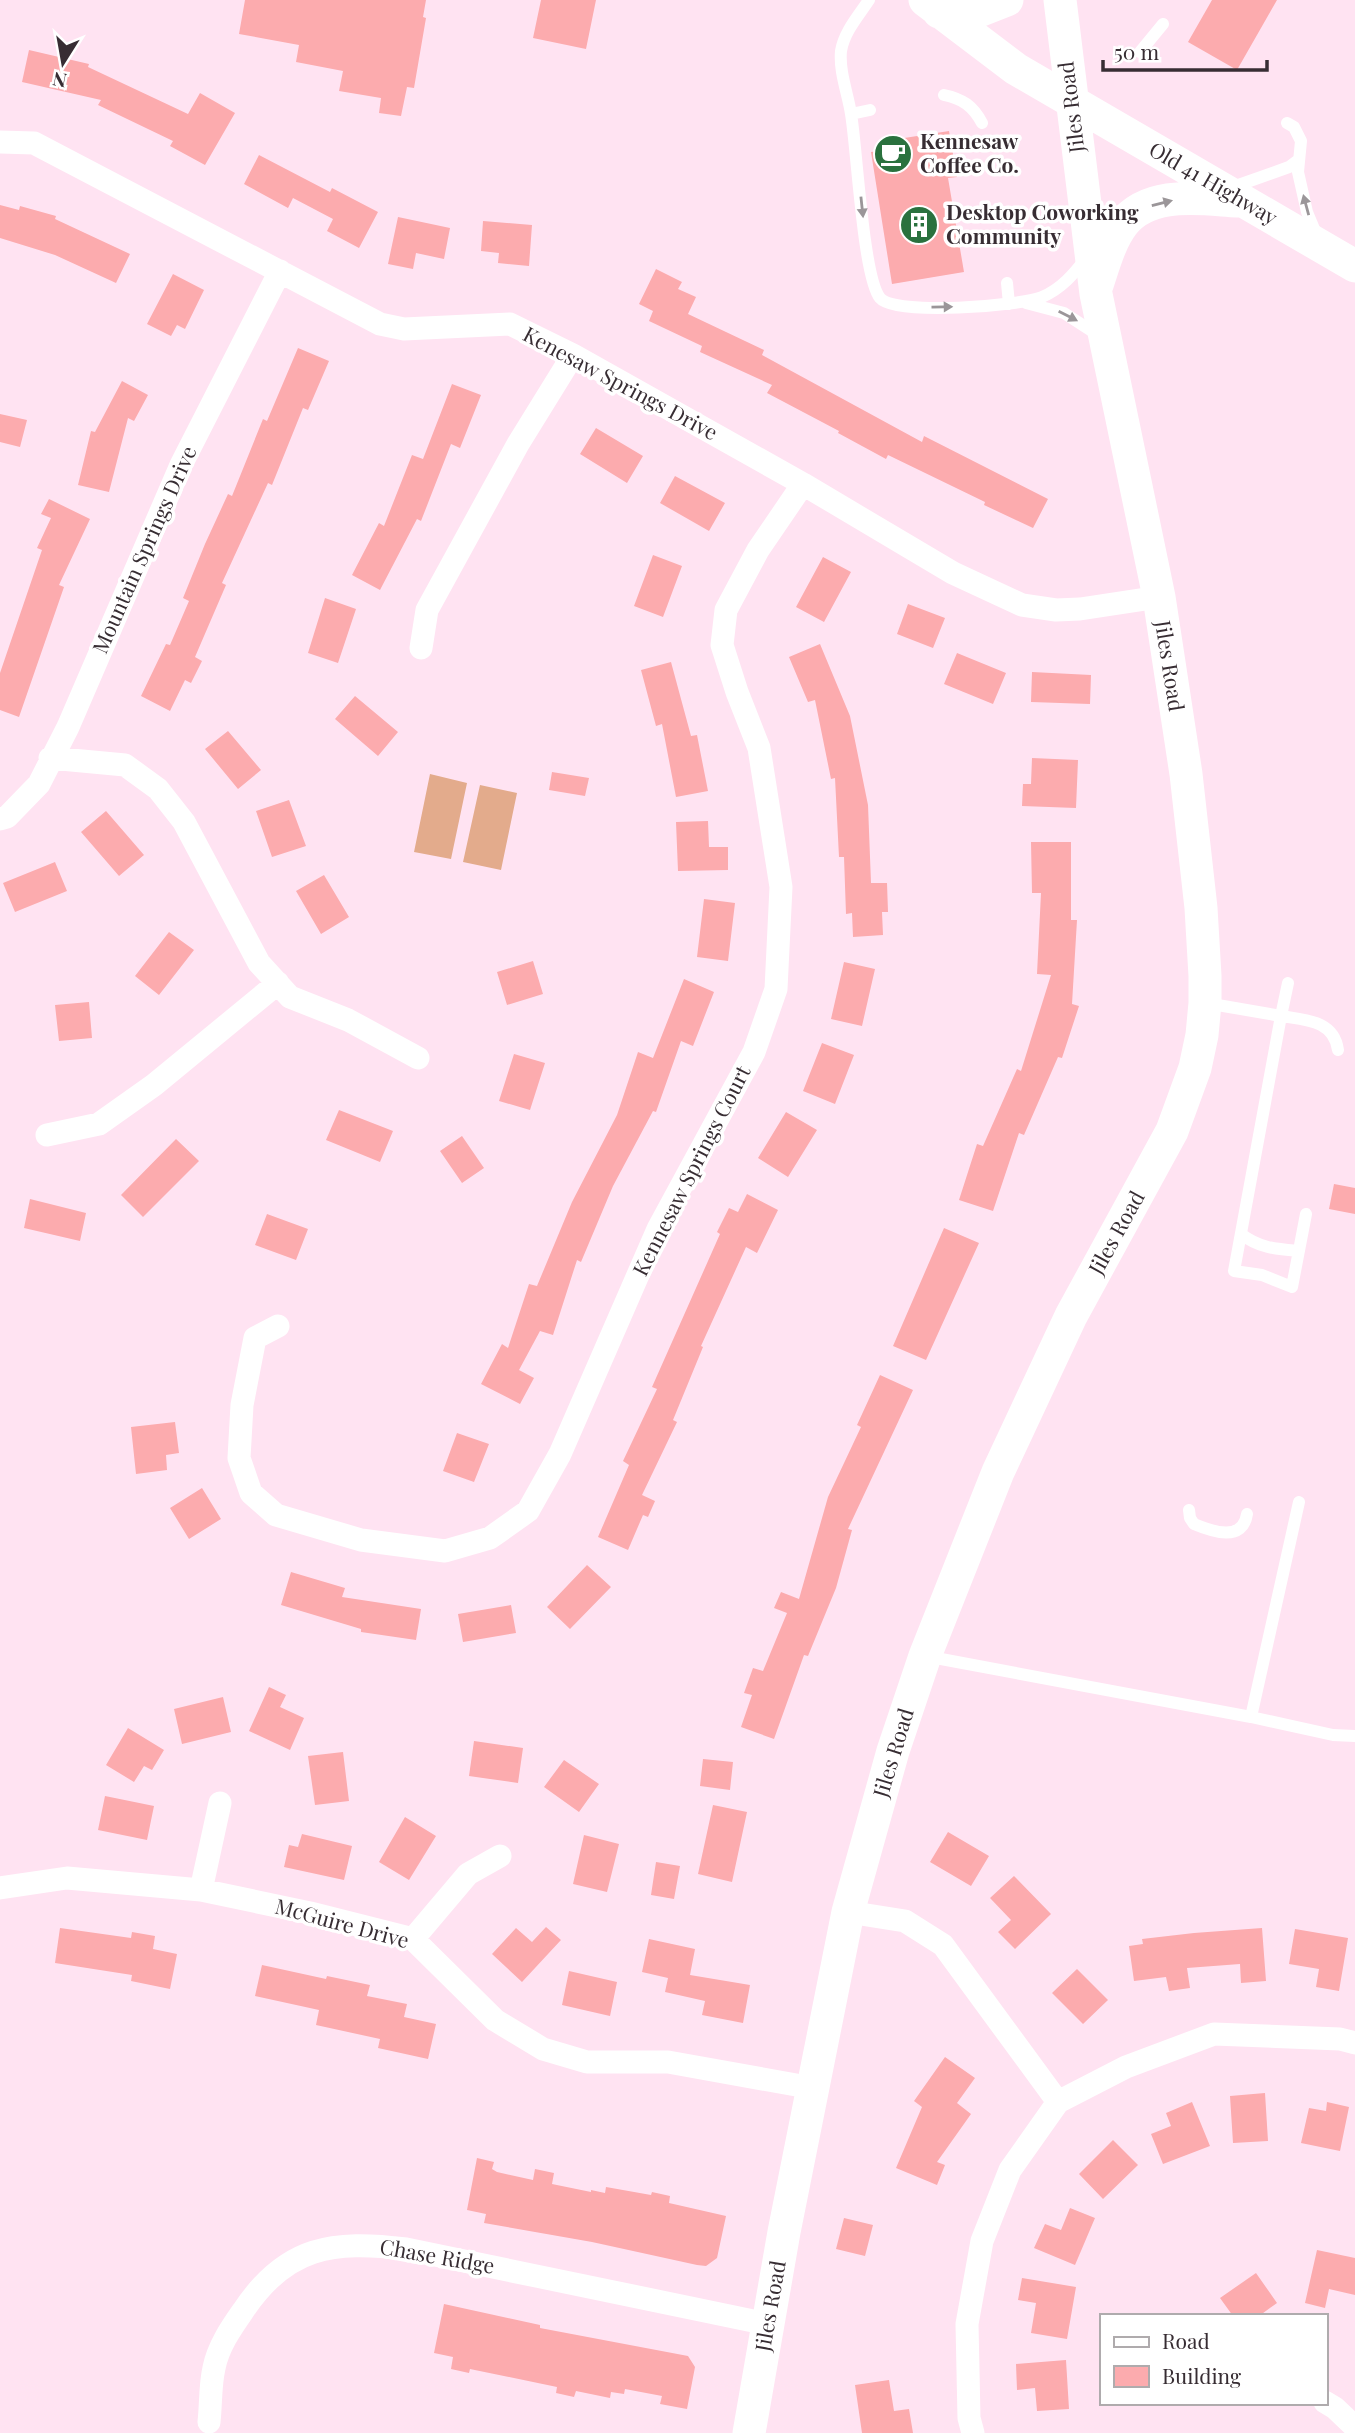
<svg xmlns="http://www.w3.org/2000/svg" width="1355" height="2433" font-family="'Playfair Display',serif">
  <rect width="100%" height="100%" fill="#ffe3f2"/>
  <!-- green -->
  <path fill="#e3ab8c" d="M430,774l37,9 -16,76 -37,-7z
    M480,785l37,8 -16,77 -38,-8z"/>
  <!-- building -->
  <path fill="#fcabae" d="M245,0h181l-3,17 3,1 -12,70 -7,-1 -6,29 -22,-3 2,-15 -42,-7 4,-20 -47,-9 3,-17 -60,-11z
    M541,0h55l-10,49 -53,-11z
    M1212,0h65l-40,70 -49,-28z
    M29,50l60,14 -1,3 100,47 12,-21 35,20 -30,52 -35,-19 3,-5 -75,-36 3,-5 -79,-18z
    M949,131l8,46 -9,1 16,94 -72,12 -21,-132 29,-4 -2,-9z
    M259,155l71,37 2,-4 46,24 -19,36 -32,-17 6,-12 -40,-21 -5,10 -44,-24z
    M0,205l19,5 1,-4 36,10 -1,3 75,35 -14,29 -61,-28 -55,-17z
    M398,217l52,11 -6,31 -28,-6 -3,16 -25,-5z
    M483,221l49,4 -3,41 -31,-3 1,-10 -18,-2z
    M656,269l26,13 -4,7 18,8 -8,17 76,36 -2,5 160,87 2,-6 124,63 -15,29 -49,-23 1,-3 -97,-47 -2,4 -48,-26 1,-2 -72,-38 5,-8 -72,-33 2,-6 -53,-25 4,-10 -14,-7z
    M173,274l31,16 -19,39 -8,-4 -6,11 -24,-12z
    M298,348l31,13 -21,49 -5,-2 -31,77 -4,-2 -46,100 4,2 -31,72 7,4 -11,22 -6,-3 -15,31 -29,-15 25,-52 4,1 19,-44 -6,-3 22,-54 23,-50 4,2 31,-77 4,2z
    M122,381l26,14 -14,26 -6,-3 -19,74 -31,-7 13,-54 4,1z
    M452,384l29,11 -21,53 -9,-4 -30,77 -4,-2 -37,71 -28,-15 27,-52 5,3 28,-71 11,4z
    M0,414l27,6 -7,27 -20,-5z
    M596,428l47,28 -16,27 -47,-29z
    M675,476l50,27 -16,28 -49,-28z
    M49,499l41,20 -31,66 5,2 -45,130 -19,-7v-37l42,-123 -5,-2 14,-30 -10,-4z
    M653,555l29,11 -19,51 -29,-11z
    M823,557l28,15 -27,50 -28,-15z
    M325,598l31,11 -18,54 -30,-10z
    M908,604l37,14 -12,30 -36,-14z
    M820,644l30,72 18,89 3,78h16l1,29h-6l1,23 -30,2 -1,-24 -6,1 -2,-57h-5l-4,-79 -4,1 -16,-79 -7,2 -19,-45z
    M957,653l49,20 -13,31 -49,-20z
    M671,662l20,74 6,-1 11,56 -32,6 -14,-73 -6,2 -15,-56z
    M1032,672l59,3 -1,29 -59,-2z
    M355,696l43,36 -20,24 -43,-37z
    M228,731l33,39 -23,19 -33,-40z
    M1032,758l46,2 -2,48 -54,-2 1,-22h8z
    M552,772l37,6 -4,18 -36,-6z
    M289,800l17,46 -34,11 -16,-46z
    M106,811l38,44 -25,21 -38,-44z
    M708,821l1,26h19v23l-50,1 -2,-49z
    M1031,842h40v78h6l-5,84 7,2 -17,52 -4,-1 -34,78 -5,-2 -26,78 -34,-11 18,-56 6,2 34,-77 4,2 30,-96 -14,-1 4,-81h-9z
    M55,862l12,29 -52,21 -12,-29z
    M324,875l25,42 -28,17 -25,-43z
    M704,899l31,4 -7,58 -31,-4z
    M169,932l25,18 -35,45 -24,-19z
    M533,961l10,33 -36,11 -10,-33z
    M844,962l31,7 -13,57 -31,-7z
    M684,979l30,13 -21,54 -12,-5 -25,71 -3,-1 -40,75 -32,76 -4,-2 -24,75 -13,-4 -21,39 15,8 -14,26 -39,-20 21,-40 6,4 21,-64 8,2 35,-84 45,-87 21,-63 15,6z
    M89,1002l3,36 -33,3 -4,-36z
    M822,1043l32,12 -19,49 -32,-13z
    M514,1054l31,9 -15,47 -31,-9z
    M339,1110l54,21 -13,31 -54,-22z
    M786,1112l31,18 -29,47 -30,-19z
    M462,1136l22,32 -22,15 -22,-32z
    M176,1139l23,22 -56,56 -22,-22z
    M1334,1184l21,4v26l-26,-5z
    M747,1194l31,16 -21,43 -11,-6 -45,99 2,1 -30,73 4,2 -35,73 13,6 -7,16 -5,-2 -15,35 -30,-13 31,-72 -6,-4 34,-72 -5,-2 68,-153 -3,-2 12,-24 9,4z
    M30,1199l56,14 -6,28 -56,-13z
    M267,1214l41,15 -12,31 -41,-15z
    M944,1228l35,15 -53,117 -33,-14z
    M880,1375l33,15 -65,139 4,1 -16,58 -28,68 -4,-1 -30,84 -33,-12 11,-32 -8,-2 9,-25 10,3 24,-58 -13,-5 7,-16 18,7 29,-102 33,-70 -4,-2z
    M175,1422l4,31 -13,2 1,15 -31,4 -5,-47z
    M457,1433l32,11 -15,38 -31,-11z
    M202,1488l19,31 -32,20 -19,-31z
    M587,1565l24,22 -41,42 -23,-22z
    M291,1572l54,16 -3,9 79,12 -5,31 -55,-8v-3l-80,-24z
    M511,1605l5,28 -53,9 -5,-28z
    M269,1687l17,8 -6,12 24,11 -14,32 -41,-19z
    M223,1697l8,35 -49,12 -8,-35z
    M128,1728l36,22 -12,20 -8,-4 -10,16 -28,-17z
    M474,1741l49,7 -5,35 -49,-7z
    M343,1752l6,49 -34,4 -7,-49z
    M703,1759l30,3 -3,28 -30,-4z
    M564,1760l35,24 -20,28 -35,-25z
    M105,1796l49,10 -7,34 -49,-10z
    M713,1805l34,7 -15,70 -34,-8z
    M405,1817l31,19 -27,44 -30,-18z
    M948,1832l41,24 -18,30 -41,-24z
    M302,1834l50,12 -8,34 -60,-13 5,-22 9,2z
    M584,1835l35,9 -12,48 -34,-8z
    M656,1862l24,4 -6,33 -23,-4z
    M1014,1876l37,38 -36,35 -17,-17 13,-12 -21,-22z
    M546,1927l15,13 -39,42 -30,-28 24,-26 16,14z
    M60,1928l71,10 1,-6 23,4 -2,13 24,5 -7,35 -39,-8 1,-6 -77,-12z
    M1262,1928l4,53 -25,2 -1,-19 -53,4 3,20 -21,3 -3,-14 -32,4 -5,-35 14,-2 -1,-5 52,-6z
    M1295,1929l53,9 -9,53 -23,-4 3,-18 -30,-5z
    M649,1939l46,10 -5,26 60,10 -7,38 -41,-8 3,-14 -40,-9 3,-14 -26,-6z
    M262,1965l64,14 1,-3 43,9 -3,11 40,8 -3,13 32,7 -8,35 -50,-11 2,-9 -64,-14 3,-15 -64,-14z
    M1077,1969l31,31 -25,24 -31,-31z
    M569,1971l48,11 -7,34 -48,-11z
    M945,2057l30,21 -18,25 14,11 -34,48 8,3 -8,20 -41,-17 26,-61 -8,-6z
    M1265,2093l3,48 -35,2 -3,-47z
    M1192,2102l18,44 -47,18 -12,-30 20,-8 -5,-13z
    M1327,2102l22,5 -9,44 -39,-8 8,-35 17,3z
    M1113,2140l25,25 -35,34 -24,-25z
    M477,2158l17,4 -2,7 5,3 36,8 2,-11 19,4 -2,11 39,8v-2l14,3 1,-6 45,8 1,-3 18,4 -1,7 57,13 -9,42 -11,8 -9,-1 -105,-23 -108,-19 2,-9 -19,-4z
    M1070,2208l25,10 -20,47 -41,-17 11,-24 16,6z
    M844,2218l29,7 -8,31 -29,-7z
    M1317,2250l38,8v37l-26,-6 -4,19 -20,-5z
    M1256,2273l21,30 -18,13h-26l-13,-18z
    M1022,2278l54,9 -9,52 -36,-6 5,-30 -18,-3z
    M444,2304l96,21v3l148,28 7,11 -8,42 -27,-5 2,-8 -37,-7 -1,5 -13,-2 -1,6 -34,-7 -2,6 -18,-4 1,-6 -87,-18 -1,4 -18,-4 2,-12 -19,-4z
    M1066,2360l3,49 -32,2 -2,-23 -18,2 -1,-26z
    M889,2380l5,31 15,-2 4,24h-51l-7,-48z"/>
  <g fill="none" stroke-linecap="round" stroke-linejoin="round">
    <!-- lane -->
    <path stroke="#fff" stroke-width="12" d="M869,0c-10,15 -25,32 -28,51 -2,21 7,43 10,63 6,35 12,163 29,184 15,18 140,8 162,-1 19,-8 32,-23 44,-39
      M1140,52l23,-28
      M944,95c19,4 29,11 38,28
      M851,114l19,-4
      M1287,123l7,4 7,14 -3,31 9,40 10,24
      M1230,188l59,-21 8,-6
      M1007,283l2,21
      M1026,303l38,10 34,22
      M1206,1003l75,13 7,-33
      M1306,1214l-14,73 -30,-12 -28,-4 47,-255c24,4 53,4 57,34
      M1241,1234c18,14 35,15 58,17
      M1189,1510l1,8 4,6c19,8 49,18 53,-10
      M925,1656l326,61 82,18 22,1
      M1251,1717l48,-215"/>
    <!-- street -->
    <path stroke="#fff" stroke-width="23" d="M0,142l34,1 346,181 24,5 106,-5 63,31 230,129 150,89 69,32 34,5 24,-1 79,-12
      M421,648l6,-38 91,-166 55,-89
      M50,758l75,7 33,24 26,33 75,141 31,34 58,23 70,38
      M0,819l7,-2 32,-33 29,-57 113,-262 99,-194
      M47,1135l52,-11 55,-39 124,-102
      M278,1326l-23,12 -13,67 -3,53 12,35 25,22 85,25 84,11 45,-13 38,-27 32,-57 98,-225 96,-177 22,-63 5,-102 -22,-139 -22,-56 -15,-47 4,-35 32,-60 45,-66
      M0,1888l67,-10 134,12 109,23 103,26 82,81 48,29 44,13h81l145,26
      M201,1890l19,-87
      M848,1912l57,9 38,24 115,157
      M413,1939l55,-65 32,-18
      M1325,2402l10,6 20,19
      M209,2422c2,-18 1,-37 5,-54 4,-21 17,-40 29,-57 43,-65 90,-71 163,-62l362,75
      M973,2433l-4,-15 -2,-94 15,-83 28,-71 48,-68 68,-35 88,-33 126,5 15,4"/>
    <!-- secondary -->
    <path stroke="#fff" stroke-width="33" d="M925,0l91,69 339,197
      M939,12l40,-1 28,-11
      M1097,285c7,-21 13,-44 26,-61 26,-34 77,-25 114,-23
      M749,2433l35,-201 64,-320 45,-161 32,-95 73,-184 73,-156 101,-185 23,-63 7,-33 3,-32v-27l-4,-68 -15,-134 -27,-177 -63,-303 -36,-294"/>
  </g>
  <!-- one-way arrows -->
  <defs><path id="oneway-solid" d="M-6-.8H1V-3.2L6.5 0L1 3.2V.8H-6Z" transform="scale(1.75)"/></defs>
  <g fill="#9b9699">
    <use href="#oneway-solid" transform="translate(1162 203) rotate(-14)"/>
    <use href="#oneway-solid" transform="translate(1306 205) rotate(-105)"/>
    <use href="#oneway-solid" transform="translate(862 207) rotate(84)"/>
    <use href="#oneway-solid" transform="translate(942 307) rotate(-1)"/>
    <use href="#oneway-solid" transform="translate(1068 316) rotate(27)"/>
  </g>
  <!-- icons -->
  <defs>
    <symbol id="cafe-disc" viewBox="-11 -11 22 22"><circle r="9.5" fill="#2a713e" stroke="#fff"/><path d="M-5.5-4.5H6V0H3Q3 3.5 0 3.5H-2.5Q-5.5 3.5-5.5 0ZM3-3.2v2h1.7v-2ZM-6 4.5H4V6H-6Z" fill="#fff"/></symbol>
    <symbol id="building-disc" viewBox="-11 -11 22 22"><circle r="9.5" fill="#2a713e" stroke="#fff"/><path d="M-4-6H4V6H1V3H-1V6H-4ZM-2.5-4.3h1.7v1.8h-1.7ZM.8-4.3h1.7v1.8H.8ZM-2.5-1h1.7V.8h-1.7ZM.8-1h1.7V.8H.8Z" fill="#fff"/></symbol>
  </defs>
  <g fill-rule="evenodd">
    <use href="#cafe-disc" x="871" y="132" width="44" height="44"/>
    <use href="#building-disc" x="897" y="203" width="44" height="44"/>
  </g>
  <g text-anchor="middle" stroke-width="7" stroke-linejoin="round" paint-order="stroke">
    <!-- street labels -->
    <g font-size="21" fill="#372d33" stroke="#fff">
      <text transform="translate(1072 107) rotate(-97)" y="7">Jiles Road</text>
      <text transform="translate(1213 184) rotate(30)" y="7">Old 41 Highway</text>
      <text transform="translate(620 384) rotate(28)" y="7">Kenesaw Springs Drive</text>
      <text transform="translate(145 550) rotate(-66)" y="7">Mountain Springs Drive</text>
      <text transform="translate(1169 666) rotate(81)" y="7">Jiles Road</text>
      <text transform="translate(692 1171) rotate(-63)" y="7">Kennesaw Springs Court</text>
      <text transform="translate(1117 1233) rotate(-61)" y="7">Jiles Road</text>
      <text transform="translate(894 1753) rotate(-73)" y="7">Jiles Road</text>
      <text transform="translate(342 1924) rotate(15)" y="7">McGuire Drive</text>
      <text transform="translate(437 2257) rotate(10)" y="7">Chase Ridge</text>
      <text transform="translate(771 2306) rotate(-80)" y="7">Jiles Road</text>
    </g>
    <!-- poi labels -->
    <g font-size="21" font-weight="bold" fill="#372d33" stroke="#fff" text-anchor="start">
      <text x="920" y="149">Kennesaw<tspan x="920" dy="24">Coffee Co.</tspan></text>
      <text x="946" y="220">Desktop Coworking<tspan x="946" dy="24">Community</tspan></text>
    </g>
  </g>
  <!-- legend -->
  <rect x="1100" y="2314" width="228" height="91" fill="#ffffff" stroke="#afabad" stroke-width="2"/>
  <rect x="1114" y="2337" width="35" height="10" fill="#ffffff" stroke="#afabad" stroke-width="2"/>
  <text x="1162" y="2349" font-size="21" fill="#372d33">Road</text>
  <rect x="1114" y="2366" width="35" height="21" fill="#fcabae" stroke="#afabad" stroke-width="2"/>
  <text x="1162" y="2384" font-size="21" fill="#372d33">Building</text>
  <!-- north arrow -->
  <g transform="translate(63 63) rotate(191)" stroke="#ffffff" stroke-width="5" paint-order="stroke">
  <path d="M0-5L12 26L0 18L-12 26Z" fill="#372d33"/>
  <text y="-10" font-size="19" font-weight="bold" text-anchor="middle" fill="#372d33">N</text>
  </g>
  <!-- scale -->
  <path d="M1103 60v10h164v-10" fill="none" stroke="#372d33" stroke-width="3.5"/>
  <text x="1114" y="60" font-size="21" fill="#372d33" stroke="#ffffff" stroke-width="5" paint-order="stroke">50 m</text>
</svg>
